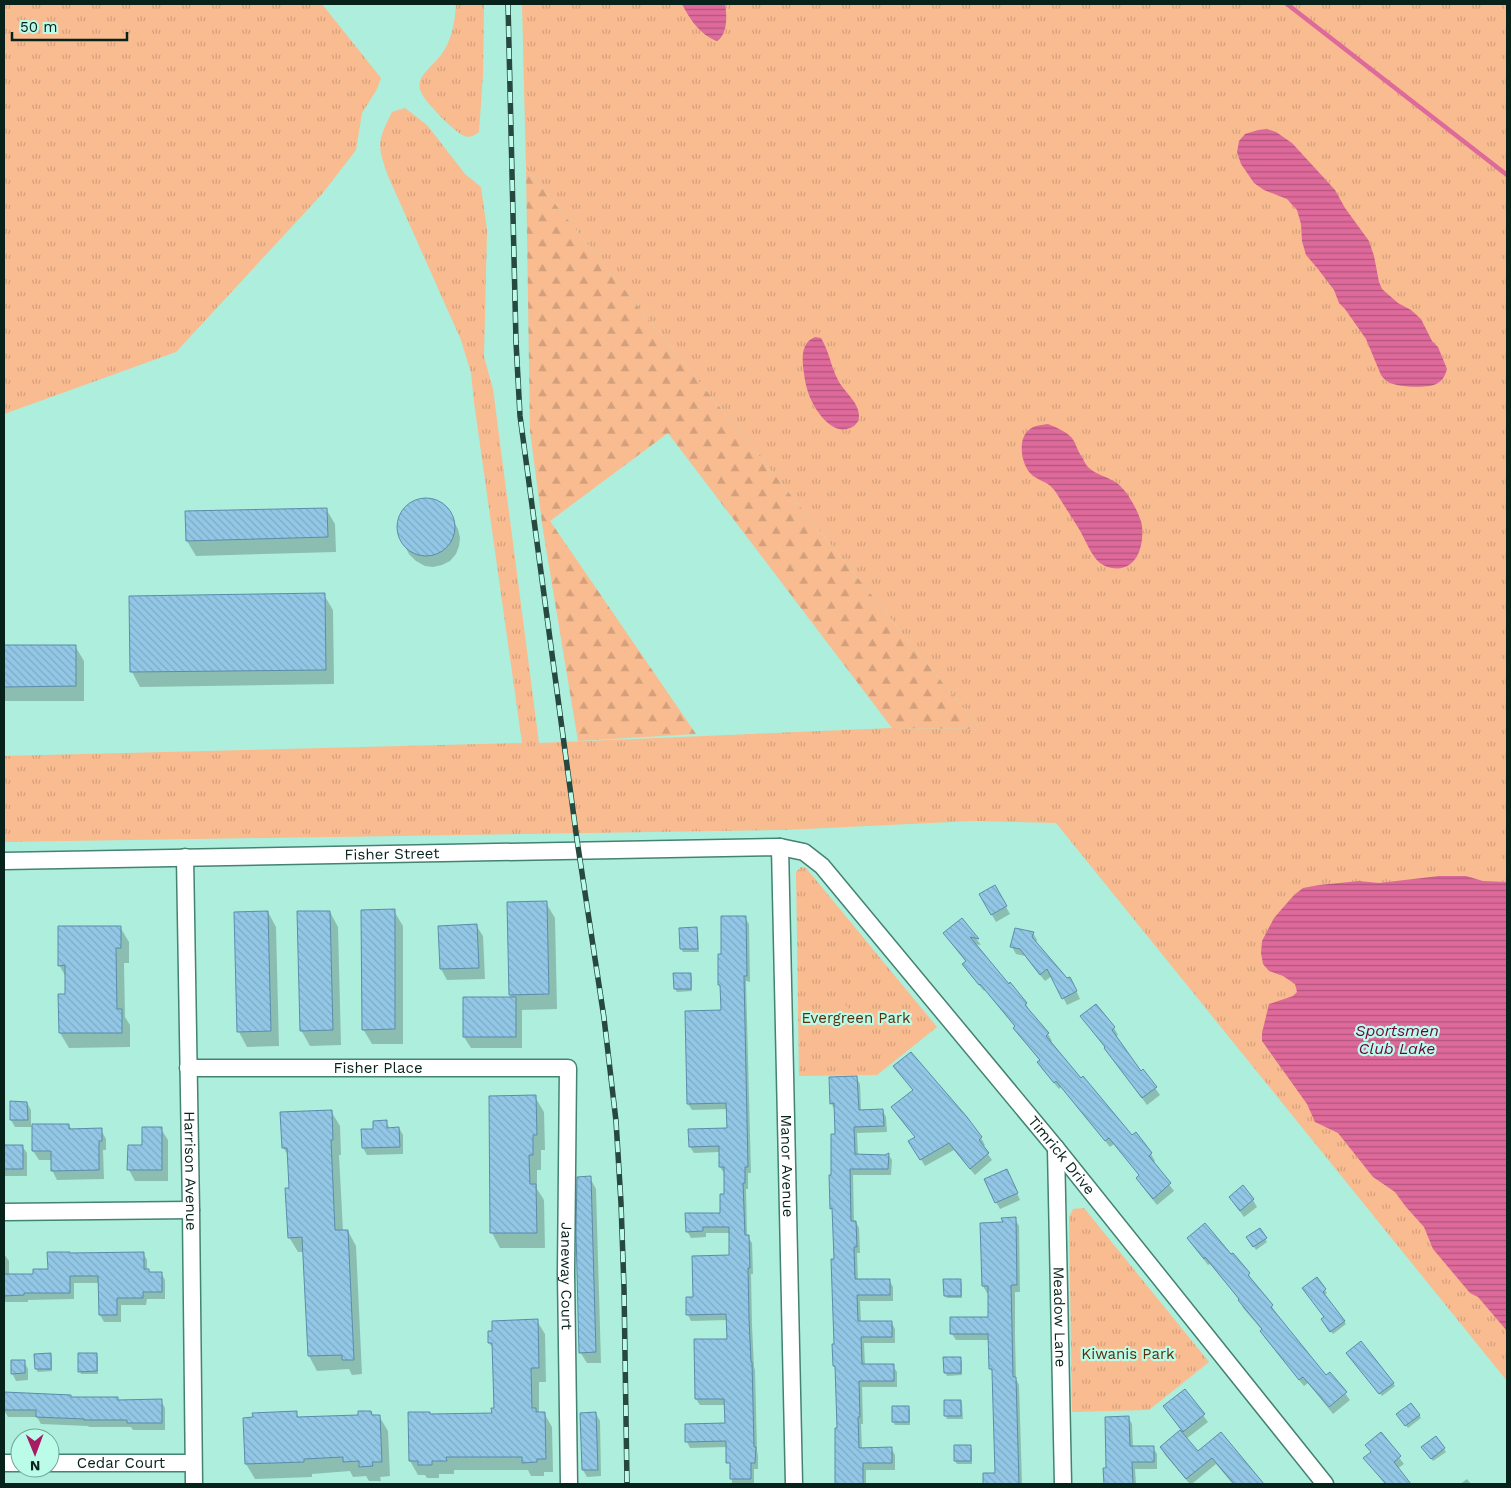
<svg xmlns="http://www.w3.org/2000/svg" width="1511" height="1488" font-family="'Work Sans',sans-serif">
  <defs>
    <pattern id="grass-tufts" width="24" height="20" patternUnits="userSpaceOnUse" patternTransform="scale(1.25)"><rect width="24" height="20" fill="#f9bb90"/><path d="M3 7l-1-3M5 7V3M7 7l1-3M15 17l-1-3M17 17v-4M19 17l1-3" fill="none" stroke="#d4a07c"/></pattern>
    <pattern id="forest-firs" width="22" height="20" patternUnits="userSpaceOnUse" patternTransform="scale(1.25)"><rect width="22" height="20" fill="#f9bb90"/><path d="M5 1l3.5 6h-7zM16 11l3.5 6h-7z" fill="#d4a07c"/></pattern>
    <pattern id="water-rules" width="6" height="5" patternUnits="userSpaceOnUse" patternTransform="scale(1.25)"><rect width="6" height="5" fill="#de699b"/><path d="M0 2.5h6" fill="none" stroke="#b2567e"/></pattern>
    <pattern id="building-back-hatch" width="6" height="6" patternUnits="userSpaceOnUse" patternTransform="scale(1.25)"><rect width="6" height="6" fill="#93c7e6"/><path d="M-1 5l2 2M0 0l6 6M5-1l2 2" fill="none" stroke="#7dabc5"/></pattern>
  </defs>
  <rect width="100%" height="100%" fill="#aeeedc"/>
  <!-- grass -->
  <path fill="url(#grass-tufts)" d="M4,4h318l59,74 -4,11 -15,24 -6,37 -34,44 -146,158 -172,62z
    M456,4h28l-1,70 -4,58c-12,9 -16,4 -26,-4 -7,-5 -28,-27 -31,-34 -2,-4 -3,-8 -2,-12 1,-8 16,-20 21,-27 11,-15 14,-33 15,-51z
    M522,4h985v1377l-451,-558 -84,-2 -188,9 -780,12v-86l518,-13 -48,-341 -3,-29 -10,-33 -73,-164c-11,-31 -11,-34 4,-64l13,-4 22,17 38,49 16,13 6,43 -3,127 9,32 46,354 353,-15 88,1 -454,-561z
    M801,867l5,1 131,159 -60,48 -78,1 -3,-204z
    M1084,1208l125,154 -60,48 -77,2 -3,-195 4,-8z"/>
  <!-- forest -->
  <path fill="url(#forest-firs)" d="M526,168l454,561 -88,-1 -224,-295 -118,88 146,213 -118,7 -35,-211 -13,-99z"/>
  <!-- garden -->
  <path fill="#f9bb90" d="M842,1001l22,24 -22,20 -22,-23z"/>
  <!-- water -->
  <path fill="url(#water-rules)" d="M682,4h43c2,11 3,30 -8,37 -17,-6 -28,-23 -35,-37z
    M1267,129l9,3 16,11 43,47 10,18 24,33 5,15 5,26 3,7 16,14 13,7 10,9 11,22 6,6 9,22c-2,6 -3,10 -9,14 -9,6 -38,4 -48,0 -4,-2 -7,-5 -9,-8l-15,-36 -21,-30 -6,-6 -5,-13 -16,-21 -12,-14 -4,-14 -1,-17 -4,-14 -10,-11 -23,-9 -10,-7 -13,-19 -4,-12 2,-11 6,-7 13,-4z
    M815,337l6,1c8,13 10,29 17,42 6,12 21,22 21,36 0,6 -4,10 -9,12 -19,8 -37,-20 -42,-36 -3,-8 -4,-18 -5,-26 -1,-13 0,-24 12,-29z
    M1048,424c7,3 19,8 23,13 4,4 6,12 9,17 3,4 5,10 8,13 10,10 26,10 35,22 7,7 18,28 19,37 2,20 -5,46 -30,42 -6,-1 -12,-4 -16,-9 -7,-9 -11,-20 -17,-30 -7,-12 -15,-23 -22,-35 -8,-14 -19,-12 -27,-21 -9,-10 -13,-35 0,-44 5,-4 12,-4 18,-5z
    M1439,876h27l17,5 24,1v449l-29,-34 -8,-4 -37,-44 -9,-22 -18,-20 -11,-15 -22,-15 -35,-44 -23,-11 -8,-18 -45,-63v-8l7,-29 24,-8 4,-4 -2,-8 -12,-8 -14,-5 -6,-7 -2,-11 1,-12 12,-23 20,-23 9,-7 16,-3 40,-4 20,2z"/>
  <!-- shadow -->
  <path fill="#0003" d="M423,500h9l8,4 7,6 11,19 2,9 -1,8 -3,8 -6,7 -8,4 -9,2 -8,-1 -9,-5 -7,-7 -10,-20 -1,-10 3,-9 6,-8 8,-5z
    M326,509l9,15 1,28 -140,4 -9,-15z
    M324,595l9,15 1,74 -194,3 -8,-15z
    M4,646h71l9,15v40h-80z
    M994,886l16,28 -14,8 -16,-28z
    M546,903l9,15 2,91 -35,1v38h-51l-7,-11v-39h48l-2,-3z
    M394,911l9,15v118h-31l-9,-15z
    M268,912l8,15 3,119 -32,1 -8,-15z
    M330,912l8,15 3,118 -31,1 -9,-16z
    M745,918l4,6 1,58 -4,-1 5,192h-3v16h-2l1,47 5,7 1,31h-2l1,51 2,42 1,3 2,81 1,4v14h-4v15h-22l-1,-19 -4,-18 -37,1 -3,-6 -1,-17 40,-1 -1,-19h-25l-4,-6 32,-59v-20l-37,1 -3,-6 -1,-17h8l36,-42 -1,-23h-24v4l-15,1 -4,-7 35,-17 4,-19 -2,-22 -4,-6v-15l-26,1 -4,-6v-17l39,-1 -1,-20 -36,1 -4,-6 34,-93 -1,-22 -2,-4 3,-30z
    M962,920l19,25 -7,-1 35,41 17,19 4,7 -1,1 19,22 4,7 -2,2 82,94 3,-3 16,20 4,7 -2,2 21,28 -17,14 -16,-20 -4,-7 3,-2 -26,-32 -4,3 -49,-60 -2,2 -17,-20 -4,-7 2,-1 -21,-26 -4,-7h1l-31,-38 -1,1 -16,-19 -5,-7 3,-3 -21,-28z
    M476,925l7,11 2,43 -38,1 -6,-11 -2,-42z
    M120,927l9,15v21h-5l1,54 5,8v22l-61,1 -9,-15 6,-38v-18l-7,-12z
    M696,928l2,4 1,20h-16l-2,-3z
    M1033,933l4,7 -1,3 38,43 6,13 -13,6 -15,-29 -7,5 -20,-25 -9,-2 -4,-7z
    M690,974l2,3v14l-15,1 -2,-3z
    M1096,1006l18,22 4,7 -3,2 25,36 3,-2 17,24 -13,10 -42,-57z
    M895,1066l71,52 15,20 4,7 -2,2 9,13 -17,15 -21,-25 -29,16 -15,-25 6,-3 -19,-23 16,-24z
    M856,1077l4,7 1,27 21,-1 4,7 1,15 -30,1 1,22 27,1 3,-2 4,6 -1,15h-38l1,47h2l3,6 1,25h-3l1,27h31l4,7v14h-33l1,21h30l4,7v14h-31l1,23h28l4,6v15h-35l1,37h-2l1,25 29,-1 4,7v15h-29v14h-30v-55h2l-2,-59 -2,-4v-21h2l-1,-85 -1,-47 -3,-5 1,-32 5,-40 -2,-26 -4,-7z
    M490,1097h45l9,15 1,38h-4v20h-4v19l7,11 1,48h-45l-8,-15z
    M27,1103l4,7v16l38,-1 3,5h29l5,9v11h-3l1,29 -47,1 -5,-10v-10h-13l-6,-9v-24h-18l-4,-7z
    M331,1111l9,15 1,29h-2l4,76h5l8,15 6,128 -10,1 -3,-6 -32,2 -8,-15 -5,-104h-6l-9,-15 1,-48 -1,-32 -6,-10z
    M386,1122l4,7 9,-1 4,7v19l-36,1 -4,-7 11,-18z
    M161,1129l7,11v41h-33l-6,-11 15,-23z
    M4,1146h18l5,7v23h-23z
    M590,1178l6,11 5,174h-14l-7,-11z
    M1011,1178l9,22 -20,9 -4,-7z
    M1230,1198l23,2 4,7 -13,10z
    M1015,1219l4,7 1,66h-5v45l1,42 3,6 3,99h-37l-1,-10h12l-2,-100 -4,-6 -1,-28h-33l-5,-7 39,-14 -1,-26h-2l-4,-7 22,-63z
    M1259,1229l8,13 -11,8 -8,-13z
    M1188,1239l61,35 3,8 20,24 3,8 51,62 4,-3 20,27 -17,14 -25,-31 -4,3 -39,-48 -3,-8 -19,-22 -3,-8 -30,-36 -2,1z
    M143,1253l4,7v10l3,3h11l4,7v19h-18l-1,6h-25v17h-17l-4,-7 -1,-32h-25v16l-46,1v2h-24v-48l5,7v14h25l15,-4z
    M1317,1279l10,14 -3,2 22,29 -13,10 -9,-11 1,-5z
    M960,1281l2,3v14h-15l-2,-3z
    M537,1321l8,13 1,48h-7v31h5l8,14 1,45h-9v4h-13l-3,-6h-74v4h-15v4h-12l-2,-3h-7l-8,-14 20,-46 63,-1 2,-5 -1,-59 -5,-7z
    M50,1354l2,3v14l-14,1 -2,-3z
    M96,1354l2,3v17h-17l-1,-3z
    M1350,1356l43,27 2,3 -13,10z
    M960,1358l2,3v14l-15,1 -2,-4z
    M24,1362l4,7v11l-12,1 -4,-8z
    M1185,1391l23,31 -22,17 12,14 23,-19 42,50h-33l2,-1 -16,-19 -23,19h-4l-24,-28 -4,-7 21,-18 -18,-23z
    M4,1394l67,2 1,2h45l2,3h42l4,7v22h-32l-2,-3h-42l-1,-1 -47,-2 -4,-7h-29l-4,-7z
    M961,1401l1,3 1,15h-16l-2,-4z
    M893,1407h16l1,4v14h-15l-2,-3z
    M296,1412l3,6 60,-2 12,-4 2,4h6l9,15 2,45 -10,1 1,4h-12l-3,-5 -13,1 -3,-6 -38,3v3l-57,2 -9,-15z
    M596,1414l4,7 1,55 -14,1 -4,-7z
    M1419,1415l2,3 -13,10 -9,-11z
    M1128,1417l4,7 1,24h20l4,6v15h-22l1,15h-31l-1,-14h4z
    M1381,1434l23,30 -7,5 13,15h-25l-20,-26 6,-5 -4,-8z
    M970,1446l2,3v15h-15l-2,-3z
    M1444,1449l2,3 -13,9 -8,-11z
    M1467,1479l4,5h-11z"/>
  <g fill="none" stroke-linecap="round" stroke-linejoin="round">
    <!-- stream -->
    <path stroke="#de699b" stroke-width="4.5" d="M1287,4l220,171"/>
  </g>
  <!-- building -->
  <path fill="url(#building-back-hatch)" stroke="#5b8daa" d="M397 527a29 29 0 1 1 58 0a29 29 0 1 1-58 0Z
    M327,508l1,29 -142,4 -1,-30z
    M325,593l1,77 -196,2 -1,-76z
    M4,645h72v41l-72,1z
    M995,885l12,21 -16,9 -12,-21z
    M547,901l2,93 -40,1 -2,-93z
    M395,909v120l-33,1 -1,-120z
    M268,911l3,120 -34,1 -3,-120z
    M297,911h33l3,119 -33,1z
    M721,916h25l1,60h-3l4,191h-3v16h-2l2,52h4l1,33h-2l1,50 2,44h1l2,85h2l-1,16h-4v16h-21v-16h-4v-22l-41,1v-18l40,-1 -1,-24h-29l-1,-60h33l-1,-25 -40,1v-18h7l-1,-41 37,-1v-28h-26v4l-17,1 -1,-19h35v-19h4v-27h-5v-21l-30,1 -1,-18 39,-1 -1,-25 -39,1 -2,-93 36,-1 -1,-25h-2v-31h3z
    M962,918l17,21 -9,-2 39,47 1,-2 17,21 -2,2 24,28 -3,3 35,42 2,-2 49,59 4,-3 16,21 -3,3 22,27 -18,16 -17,-21 3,-3 -30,-37 -4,3 -49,-60 -2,2 -17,-21 3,-2 -27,-32 2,-2 -35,-42 -1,1 -17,-21 4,-3 -23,-28z
    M477,924l2,44 -39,1 -2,-43z
    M58,926h63v22h-5l1,61h5v24h-63l-1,-39h7v-29l-7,1z
    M697,927l1,22h-18l-1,-21z
    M1015,928l19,4 -2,5 35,41 3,-1 7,14 -15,8 -15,-30 -7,6 -20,-26 -10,-2z
    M673,973h18v16h-17z
    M463,997h53v40h-53z
    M1096,1004l19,23 -3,3 29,41 2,-2 14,18 -15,11 -38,-50 1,-1 -25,-31z
    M911,1052l56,65 15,20 -3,3 10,13 -19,16 -21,-26 -29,17 -12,-19 7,-4 -24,-30 22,-17 -20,-24z
    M857,1076l2,34 24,-1 1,17 -30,1 1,27 30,1 4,-2 -1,16h-38l1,52h5l1,26h-3l1,32h35v16h-33l1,26h34v16h-31l1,27h32v17h-35l1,36h-2l1,31 33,-1v16h-29v21h-28v-56h2l-2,-62h-2l-1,-22h2l-3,-85h3l-2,-51 -2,1 -1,-34h2v-41h4l-1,-31 -4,1 -1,-27z
    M536,1095l1,40h-4v20h-4l1,29h6l1,49h-47l-1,-137z
    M10,1101l17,1 1,18h-18z
    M332,1110l1,30h-2l4,90h13l6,130h-12v-5l-34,1 -6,-119 -14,1 -3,-50h4l-2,-40h-5l-2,-36z
    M387,1120v8l12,-1 1,20 -38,1 -1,-19h12v-8z
    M32,1124h37v5l33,-1v13h-3v29l-48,1v-20h-19z
    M142,1127h20v43h-35l1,-25h14z
    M4,1145h19v24h-19z
    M1007,1169l11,24 -23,10 -11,-24z
    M591,1176l5,176 -17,1 -3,-123 1,-53z
    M1243,1185l11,14 -14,12 -11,-14z
    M1016,1217l1,68h-6l1,44 1,48h3l3,107h-36v-11h12l-3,-101v-3h-3l-1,-35h-38v-17h38v-31h-6l-2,-63 23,-1 -2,-4z
    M1205,1223l26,31 2,-1 17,20 -2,2 25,30 -2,2 55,68 4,-3 17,20 -18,15 -26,-30 -4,3 -39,-49 2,-2 -24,-29 1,-1 -34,-42 -1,2 -17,-21z
    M1260,1228l7,10 -14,9 -7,-10z
    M47,1252h23v1l74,-1v17h5v3h13v20h-19v6h-26v17h-18l-1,-39h-28v17h-46v2l-20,1v-22h29v-5h15z
    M1317,1277l9,12 -3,3 22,29 -15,11 -9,-13 3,-2 -22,-29z
    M943,1279h18v17h-17z
    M538,1319l1,49h-8l1,40h4v4h9l1,47h-9v3l-15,1v-6h-76l1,4h-15v4h-14v-4h-9l-1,-49h22v2l62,-1 -1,-5h3l-2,-65h-4v-12h4v-10z
    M1361,1341l33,42 -15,11 -33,-41z
    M51,1353v16h-16l-1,-15z
    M78,1353h19v18l-19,1z
    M943,1357h18v16h-17z
    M11,1360h14v13l-14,1z
    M1185,1389l20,25 -22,18 -20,-26z
    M4,1392l67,3v2h47v3l44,-1v24h-35v-3h-43v-1l-48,-2v-7h-32z
    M944,1400h17v16h-17z
    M1411,1403l9,12 -15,11 -9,-12z
    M892,1406h17v16h-17z
    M297,1411v6l61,-2v-4h13l1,4h8l2,47h-10l1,4 -14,1v-6l-16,1v-5l-39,2v3l-59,2 -2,-46 10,-1 -1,-4z
    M596,1412l2,58h-16l-2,-57z
    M1129,1416l1,30h24v16h-22l1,22h-29l-1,-16h3l-1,-51z
    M1180,1430l18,21 23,-19 43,52h-30l-22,-26 -26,21 -26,-32z
    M1381,1432l20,24 -7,6 17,22h-25l-23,-26 8,-6 -6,-7z
    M1436,1436l9,12 -14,11 -10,-12z
    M954,1445h17v16h-17z"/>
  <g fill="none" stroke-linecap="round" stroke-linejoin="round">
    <defs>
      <g id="minor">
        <path id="s1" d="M780,847l14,637"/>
        <path id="s2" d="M185,857l6,353 3,274"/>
        <path id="s3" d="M4,861l776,-14 24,5 18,14 234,282 269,336"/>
        <path id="s4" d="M188,1068h380l-2,205 3,211"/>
        <path id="s5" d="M1056,1148l7,336"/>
        <path d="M4,1212l187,-2"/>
        <path d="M4,1463h16"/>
        <path id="s6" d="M50,1463h143"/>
      </g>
    </defs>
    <!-- minor casing -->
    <use href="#minor" stroke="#448272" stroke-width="19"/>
    <!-- minor -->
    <use href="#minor" stroke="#fff" stroke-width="16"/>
    <defs>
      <path id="rail" d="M508,4l8,338 4,74 57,424 27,178 12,103 5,82 3,85 3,196"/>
    </defs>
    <!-- rail casing -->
    <use href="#rail" stroke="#26483f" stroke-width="5.5"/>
    <!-- rail -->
    <use href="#rail" stroke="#bbfce9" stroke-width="4" stroke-dasharray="11" stroke-linecap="butt"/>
  </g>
  <g text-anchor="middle" stroke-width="4.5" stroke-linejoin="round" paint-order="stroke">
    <!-- street labels -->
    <g font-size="15" fill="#07221b" stroke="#bbfce9">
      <text dy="5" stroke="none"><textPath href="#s3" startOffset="388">Fisher Street</textPath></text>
      <text dy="5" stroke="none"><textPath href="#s4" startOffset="190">Fisher Place</textPath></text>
      <text dy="5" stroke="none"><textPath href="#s3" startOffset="1199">Timrick Drive</textPath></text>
      <text dy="5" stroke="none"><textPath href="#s1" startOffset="319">Manor Avenue</textPath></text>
      <text dy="5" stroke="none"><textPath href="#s2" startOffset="314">Harrison Avenue</textPath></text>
      <text dy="5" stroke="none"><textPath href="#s4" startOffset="588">Janeway Court</textPath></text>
      <text dy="5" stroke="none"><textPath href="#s5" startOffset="169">Meadow Lane</textPath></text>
      <text dy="5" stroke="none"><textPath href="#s6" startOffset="71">Cedar Court</textPath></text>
    </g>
    <!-- park labels -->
    <g font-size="15" fill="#582f0f" stroke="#bbfce9">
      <text x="856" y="1023">Evergreen Park</text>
      <text x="1128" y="1359">Kiwanis Park</text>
    </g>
    <!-- water labels -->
    <g font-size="16" font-style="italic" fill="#720041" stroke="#bbfce9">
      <text x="1397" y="1036">Sportsmen<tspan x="1397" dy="18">Club Lake</tspan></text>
    </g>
  </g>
  <!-- border -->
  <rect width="1511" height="1488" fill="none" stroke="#07221b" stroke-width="10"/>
  <!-- north arrow -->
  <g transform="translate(35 1453) rotate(179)"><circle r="24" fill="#bbfce9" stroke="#73a597"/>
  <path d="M0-4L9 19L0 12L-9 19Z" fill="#a61d64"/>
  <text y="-8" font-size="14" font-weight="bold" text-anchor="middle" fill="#07221b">N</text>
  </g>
  <!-- scale -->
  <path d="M12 32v8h115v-8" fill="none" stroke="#07221b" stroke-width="2.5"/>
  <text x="20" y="32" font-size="15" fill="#07221b" stroke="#bbfce9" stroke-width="4" paint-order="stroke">50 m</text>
</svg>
